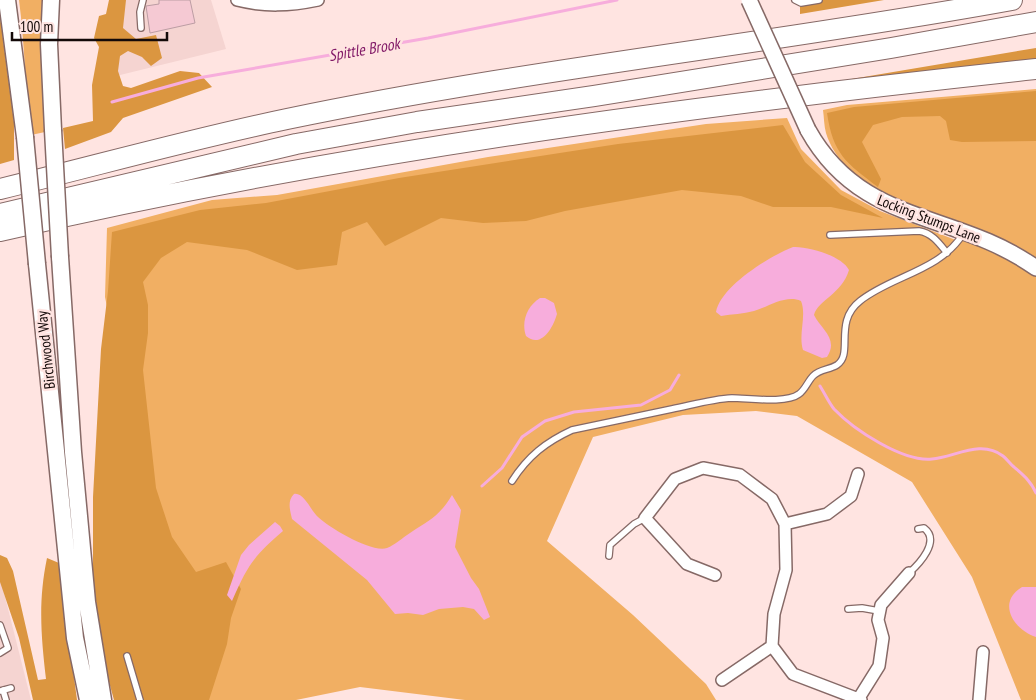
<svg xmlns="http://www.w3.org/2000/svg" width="1036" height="700" font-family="'PT Sans Narrow',sans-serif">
  <rect width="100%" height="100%" fill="#ffe4e1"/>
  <!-- built -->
  <path fill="#f5d4d1" d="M115,0h96l15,49 -114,28z
    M0,577l31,123h-31z"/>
  <!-- green -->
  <path fill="#f1af63" d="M19,0h25l1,132 -14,3c-6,-45 -6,-90 -12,-135z
    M1036,89v611h-15l-49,-123 -60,-95 -115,-66 -41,-5 -73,4 -90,22 -46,104 86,74 73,69 10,16h-251l-105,-13 -64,13h-150l-31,-353 -10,-50 2,-69 105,-28 65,-5 211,-38 218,-33 81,-6 14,31 40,41 39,21 81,31 11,-12c-49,-19 -129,-41 -146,-97 -2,-7 -2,-16 -3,-23l24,-5z"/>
  <!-- forest -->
  <path fill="#db9640" d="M109,0h17l-3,28 13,11 20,-4 6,23 -11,8 -9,-9 -14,-6 -8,5 -2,15 5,15 8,2 49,-17 19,2 13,14 -89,31 -12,14 -46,17 -2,-21 30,-7 -1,-36 7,-38 -5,-9 5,-22 7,-2z
    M800,0h84l-84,14z
    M0,16l14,106v38l-14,4z
    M1036,48v15l-232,24z
    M1036,91v50l-74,1 -12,-2 -4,-19 -6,-5 -38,1 -29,8 -11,17 19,37 -3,8c-32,-24 -45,-33 -51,-74l27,-6z
    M783,125l22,37 36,33 42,23 -52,-11h-58l-32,-11 -59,-6 -117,21 -39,10 -43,2 -42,-5 -56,28 -18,-24 -25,10 -5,33 -40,5 -50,-20 -60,-8 -26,16 -18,24 5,23v28l-5,37 13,118 16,49 24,35 30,-10 15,27 -10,29 -4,26 -18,56h-95l-8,-29 -13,-73v-101l8,-148 7,-58 4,-59 88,-22 66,-7 133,-25 219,-34z
    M0,555l7,3 6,13 25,109 8,-1c-5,-43 -8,-78 1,-121l12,5 18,137h-44l-14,-62 -19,-56z"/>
  <!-- water -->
  <path fill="#f7addc" d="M793,247c15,-1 49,9 56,23 -7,24 -31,30 -35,45 7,14 25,24 13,42l-5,1 -19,-8c-5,-16 4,-34 -2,-49 -15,-7 -33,6 -47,10 -11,3 -22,3 -33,5l-5,-4c5,-26 54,-56 77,-65z
    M540,298h5l9,5 3,11c-4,14 -16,35 -31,22 -5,-14 1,-30 14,-38z
    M294,494c10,-2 17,17 24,23 12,11 53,36 69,31 8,-3 15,-10 23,-15 19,-13 29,-16 42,-38l9,15 -6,37 16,31 8,11 11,28 -6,3 -10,-11 -11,-2 -24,2 -16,6 -15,-2 -13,1 -28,-34 -75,-61c-2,-9 -5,-18 2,-25z
    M275,522l5,4 3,5c-30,26 -35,34 -51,70l-5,-6 14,-40 8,-10z
    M1022,587h14v50c-22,-7 -40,-34 -14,-50z"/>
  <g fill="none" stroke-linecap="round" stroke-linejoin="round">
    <!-- stream -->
    <path stroke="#f7addc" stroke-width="3" d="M112,102l86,-24 230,-40 189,-38
      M820,386c5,8 9,17 14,23 20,21 69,53 98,50 23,-2 49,-20 71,-3 4,3 7,8 11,11 9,8 17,14 22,26
      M482,486l20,-18 20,-31 23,-16 29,-9 67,-7 29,-15 9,-15"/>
  </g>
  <!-- building -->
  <path fill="#f5c9d3" stroke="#bc9da4" d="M159,0h31l5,23 -45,10 -4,-27 13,-2z"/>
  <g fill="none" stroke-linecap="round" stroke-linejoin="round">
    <defs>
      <path id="lane" d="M795,0l6,3 18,-3
        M141,28l-1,-16 3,-12
        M830,235l89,-4c13,2 20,12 28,22
        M512,481c16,-25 34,-39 60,-51 33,-7 67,-14 100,-21 20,-4 40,-10 60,-11 16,0 54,6 67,-4 6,-4 9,-13 14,-18 7,-7 16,-6 24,-11 17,-11 -4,-43 23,-64 31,-25 80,-30 103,-67
        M609,556l1,-11 24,-21 11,-6
        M909,573c10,-9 32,-32 15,-45l-6,1
        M848,609l14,-1 17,3
        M0,625l8,23 -8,5
        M127,656l13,44
        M3,690l3,10
        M0,691l11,-3"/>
      <path id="street" d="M237,0c28,7 52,6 81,0
        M785,524l42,-10 24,-18 7,-22
        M715,575l-28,-11 -42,-46 30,-39 28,-11 37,7 32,24 13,25 1,46 -12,44 -2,32 21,28 68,26
        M722,680l50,-34
        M859,698l20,-32 4,-28 -5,-18 3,-15 28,-32
        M979,700l4,-48"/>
      <path id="secondary" d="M808,130c54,97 147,80 228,138"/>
      <path id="primary" d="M7,0l18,137
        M51,0l-2,44 4,86
        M60,257l13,195 14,150 16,98
        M37,264l38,374 13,62"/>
      <path id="highway" d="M0,189c95,-23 191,-50 287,-70 239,-50 484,-75 725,-119
        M0,214l296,-70 121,-22 177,-26 297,-48 145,-26
        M0,231c341,-79 689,-125 1036,-162"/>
    </defs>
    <!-- lane casing -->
    <use href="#lane" stroke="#866966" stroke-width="8"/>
    <!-- street casing -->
    <use href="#street" stroke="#866966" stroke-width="14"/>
    <!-- secondary casing -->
    <use href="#secondary" stroke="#866966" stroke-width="18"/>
    <!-- primary casing -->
    <use href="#primary" stroke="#866966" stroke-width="19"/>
    <!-- highway casing -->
    <use href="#highway" stroke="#866966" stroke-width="22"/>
    <!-- lane -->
    <use href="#lane" stroke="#fff" stroke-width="5.5"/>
    <!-- street -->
    <use href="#street" stroke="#fff" stroke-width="11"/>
    <!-- secondary -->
    <use href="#secondary" stroke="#fff" stroke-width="15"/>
    <!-- primary -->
    <use href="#primary" stroke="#fff" stroke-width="16"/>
    <!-- highway -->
    <use href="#highway" stroke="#fff" stroke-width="20"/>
    <defs>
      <path id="secondary-bridge" d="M749,0l59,130"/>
      <path id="primary-bridge" d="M53,130l7,127
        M25,137l12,127"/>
    </defs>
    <!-- secondary-bridge casing -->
    <use href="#secondary-bridge" stroke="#866966" stroke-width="18" stroke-linecap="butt"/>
    <!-- primary-bridge casing -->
    <use href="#primary-bridge" stroke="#866966" stroke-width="19" stroke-linecap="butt"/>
    <!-- secondary-bridge -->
    <use href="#secondary-bridge" stroke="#fff" stroke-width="15"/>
    <!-- primary-bridge -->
    <use href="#primary-bridge" stroke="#fff" stroke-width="16"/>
  </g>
  <g text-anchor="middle" stroke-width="5" stroke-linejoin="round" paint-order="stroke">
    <!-- street labels -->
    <g font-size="15" fill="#130908" stroke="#ffe4e1">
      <text transform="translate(929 219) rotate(21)" y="5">Locking Stumps Lane</text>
      <text transform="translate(46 350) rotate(-96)" y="5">Birchwood Way</text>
    </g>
    <!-- water labels -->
    <g font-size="16" font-style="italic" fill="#831b68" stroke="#ffe4e1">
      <text transform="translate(364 49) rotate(-10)" y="6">Spittle Brook</text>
    </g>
  </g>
  <!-- scale -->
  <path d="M12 32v8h155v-8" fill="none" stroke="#130908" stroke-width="2.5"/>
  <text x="20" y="32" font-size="15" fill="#130908" stroke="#ffe4e1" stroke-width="4" paint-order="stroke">100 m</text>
</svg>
